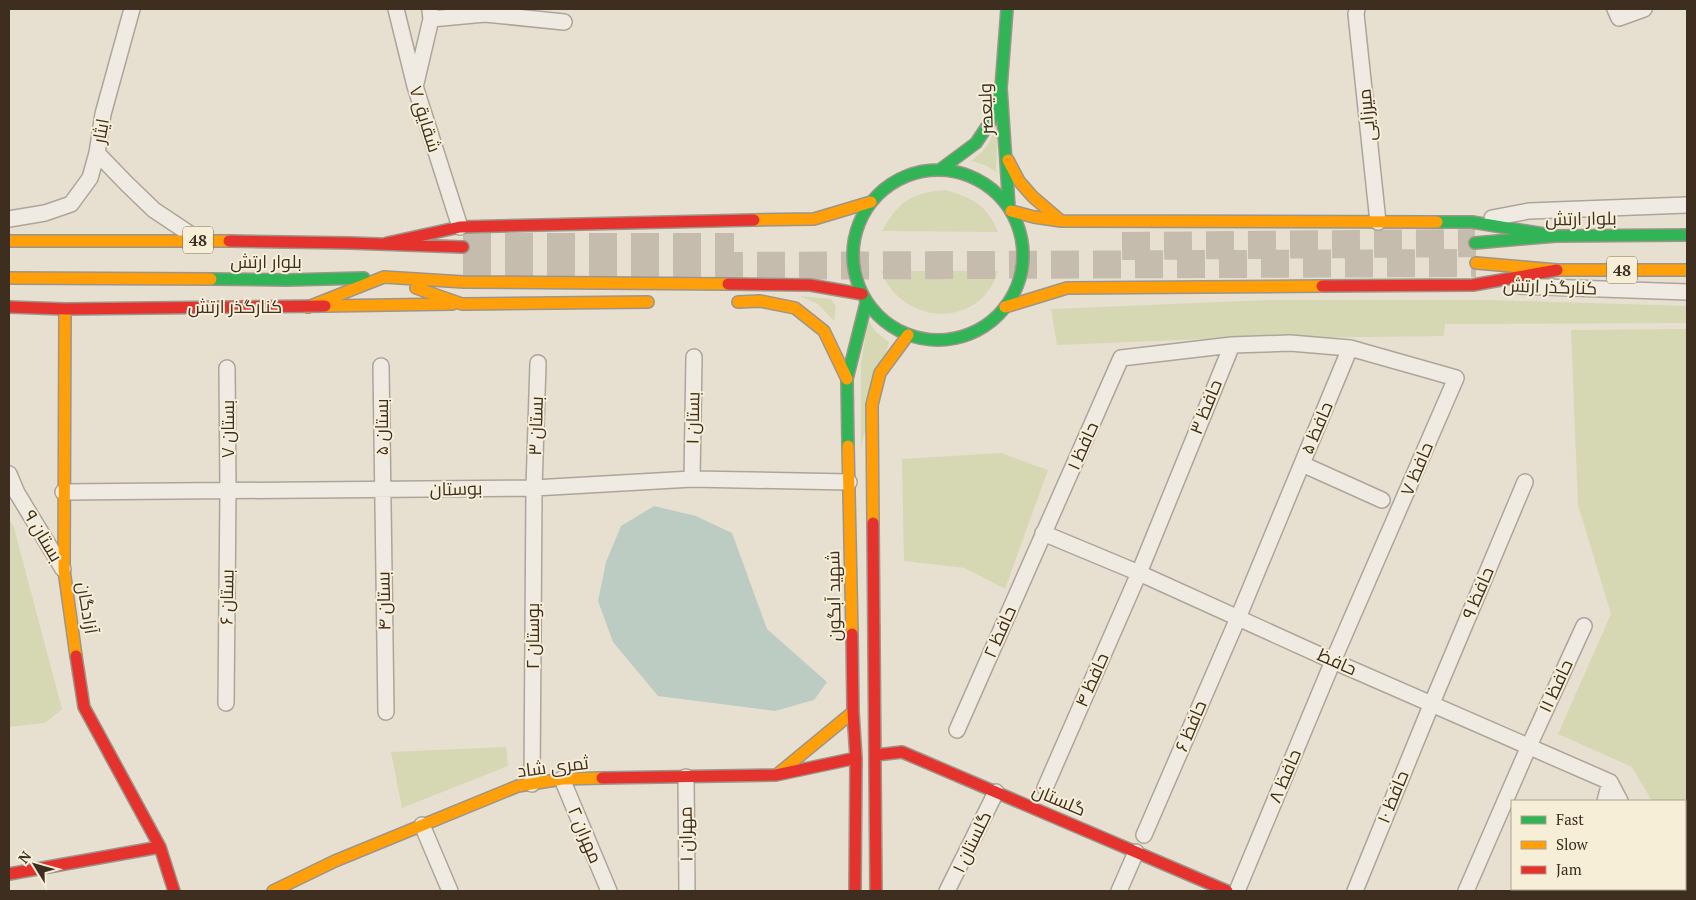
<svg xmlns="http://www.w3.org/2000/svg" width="1696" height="900" font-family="'PT Serif',Cairo,serif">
  <rect width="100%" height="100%" fill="#e7e0d1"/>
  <!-- green -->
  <path fill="#d6d7b3" d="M998,120l-2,52 -11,-7 -14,-4c17,-12 21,-22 27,-41z
    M945,190c26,7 43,15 53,42l-116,-1c17,-30 29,-38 63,-41z
    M881,271h117c-17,58 -95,56 -117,0z
    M800,296l31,3 5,8 -2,14 -16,-17z
    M1270,300h218l199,6v17l-242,1 -1,12 -240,3 -147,6 -6,-36z
    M868,320l8,12 13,10 -28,105v-83z
    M1687,329v535l-2,-5v-58h-33l-20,-34 -74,-33 53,-120 -33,-109 -7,-175z
    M1001,453l47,17 -43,119 -40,-21 -61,-7 -2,-102z
    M9,519l5,9 48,181 -17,14 -36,4z
    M506,747l2,19 -106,42 -11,-56z"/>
  <!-- water -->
  <path fill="#bcccc2" d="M654,506l42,10 36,17 35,96 60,53 -13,18 -39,11 -117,-15 -45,-54 -15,-41 8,-39 15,-36z"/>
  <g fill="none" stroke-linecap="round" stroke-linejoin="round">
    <!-- highway-tunnel -->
    <path stroke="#c5bcae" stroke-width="28" stroke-dasharray="28 14" stroke-linecap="butt" d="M1122,246l353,-3
      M463,247h271
      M463,267l1013,-4"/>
    <defs>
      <path id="street" d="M396,9l19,77 45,141
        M1357,9l-1,5 22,208
        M1615,9l4,9 25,-9
        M431,19l54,-5 79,8
        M416,83l15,-64 -1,-9
        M97,153l30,31 27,26 42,28
        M1492,218l37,-7 158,-6
        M9,219l36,-6 26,-9 19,-26 7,-25 6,-39 29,-105
        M1520,286l167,6
        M381,366l5,346
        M1302,464l80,36
        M9,474l8,19 46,76
        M692,479l2,-122
        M63,492l471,-4 158,-9 157,3
        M1043,533l96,40 194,88 277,121 10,19
        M226,703l2,-212 -1,-123
        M957,730l164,-372 111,-13 -93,228 -94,215
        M686,777l1,114
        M562,779l47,112
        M532,784l2,-296 4,-125
        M1605,801l5,-19
        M422,825l28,66
        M1144,835l94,-217 112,-270 -60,-5 -58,2
        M1666,889l2,2
        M947,891l49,-99
        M1119,891l17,-39
        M1237,891l96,-230 123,-283 -106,-30
        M1355,891l77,-188 93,-221
        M1466,891l63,-145 55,-120
        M1582,891l3,-2"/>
      <path id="fast" d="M1007,9l-6,79 8,119
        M941,169l35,-26 16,-24 7,-23
        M853 255a85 85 0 1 1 170 0a85 85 0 1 1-170 0Z
        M1437,222h35l84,14
        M1475,243l81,-7 131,-1
        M211,279l76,1 77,-2
        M848,446l-1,-67 19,-76"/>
      <path id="slow" d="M1008,160l11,21 14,16 28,24
        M1011,211l23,6 27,4 376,1
        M754,220l60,-1 57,-17
        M9,241h220
        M1476,263l81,7h130
        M9,278l202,1
        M416,288l46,16 186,-2
        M738,302l22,-1 35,7 29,23 23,48
        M325,306l128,-2
        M308,307l76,-30 80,5 264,2
        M1005,307l62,-19 255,-2
        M65,309l-1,261 12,86
        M848,446l4,188
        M873,523l-1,-118 8,-32 28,-38
        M779,773l74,-61
        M273,891l62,-30 183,-75 44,-7 40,-1"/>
      <path id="jam" d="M229,241l121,2 113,4
        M387,243l73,-16 294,-7
        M728,284l82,1 52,9
        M1322,286l151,-1 84,-15
        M9,307l56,2 260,-3
        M873,523l3,368
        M852,634l1,78 3,46 -1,133
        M76,656l8,51 76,140 14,44
        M876,755l26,-3 325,139
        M602,778l174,-3 80,-17
        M9,874l151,-27"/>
    </defs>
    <!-- street casing -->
    <use href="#street" stroke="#ada599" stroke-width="18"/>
    <!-- fast casing -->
    <use href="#fast" stroke="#9c958a" stroke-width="14"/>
    <!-- slow casing -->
    <use href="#slow" stroke="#9c958a" stroke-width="14"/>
    <!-- jam casing -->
    <use href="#jam" stroke="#9c958a" stroke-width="14"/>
    <!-- street -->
    <use href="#street" stroke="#efebe3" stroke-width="15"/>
    <!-- fast -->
    <use href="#fast" stroke="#30b455" stroke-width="11"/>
    <!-- slow -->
    <use href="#slow" stroke="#ff9f0a" stroke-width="11"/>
    <!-- jam -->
    <use href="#jam" stroke="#e5322d" stroke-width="11"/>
  </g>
  <g text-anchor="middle" stroke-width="4" stroke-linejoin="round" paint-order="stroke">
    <!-- shield labels -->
    <g fill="#f7eed8" stroke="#756857" stroke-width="1">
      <rect x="183" y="226.5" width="30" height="27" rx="4"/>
      <rect x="1607" y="256.5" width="30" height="27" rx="4"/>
    </g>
    <g font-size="16" font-weight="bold" fill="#3d2e20">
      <text x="198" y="246">48</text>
      <text x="1622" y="276">48</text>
    </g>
    <!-- street labels -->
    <g font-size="18" fill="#3d2e20" stroke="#f7eed8">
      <text transform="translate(986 109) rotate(-92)" y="6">ولیعصر</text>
      <text transform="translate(1367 115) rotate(-96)" y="6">میرزایی</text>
      <text transform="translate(425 119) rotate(73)" y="6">شقایق ۷</text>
      <text transform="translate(101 131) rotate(-80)" y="6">ایثار</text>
      <text transform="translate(1581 219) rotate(-1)" y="6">بلوار ارتش</text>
      <text x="266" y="268">بلوار ارتش</text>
      <text transform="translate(1550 287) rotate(2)" y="6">کنارگذر ارتش</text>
      <text x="235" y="313">کنارگذر ارتش</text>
      <text transform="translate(1206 407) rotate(-68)" y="6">حافظ ۳</text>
      <text transform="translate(693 418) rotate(-89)" y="6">بستان ۱</text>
      <text transform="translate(536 426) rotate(-88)" y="6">بستان ۳</text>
      <text transform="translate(382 427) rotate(-90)" y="6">بستان ۵</text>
      <text transform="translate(1317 428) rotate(-67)" y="6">حافظ ۵</text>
      <text transform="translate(228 429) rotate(-90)" y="6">بستان ۷</text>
      <text transform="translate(1083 446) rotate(-66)" y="6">حافظ ۱</text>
      <text transform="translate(1417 469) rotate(-67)" y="6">حافظ ۷</text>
      <text transform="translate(456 489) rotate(-1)" y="6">بوستان</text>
      <text transform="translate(43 536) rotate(59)" y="6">بستان ۹</text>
      <text transform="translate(1478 593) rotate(-67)" y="6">حافظ ۹</text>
      <text transform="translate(834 596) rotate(-91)" y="6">شهید آبگون</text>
      <text transform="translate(227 597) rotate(-89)" y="6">بستان ۶</text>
      <text transform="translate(384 601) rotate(-91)" y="6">بستان ۴</text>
      <text transform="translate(87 608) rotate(81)" y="6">آزادگان</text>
      <text transform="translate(1000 632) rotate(-66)" y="6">حافظ ۲</text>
      <text transform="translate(533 636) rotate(-90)" y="6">بوستان ۲</text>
      <text transform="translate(1337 662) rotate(24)" y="6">حافظ</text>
      <text transform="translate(1092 680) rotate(-66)" y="6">حافظ ۴</text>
      <text transform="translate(1556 686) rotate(-65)" y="6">حافظ ۱۱</text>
      <text transform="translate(1191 726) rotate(-67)" y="6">حافظ ۶</text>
      <text transform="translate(553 767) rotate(-7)" y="6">ثمری شاد</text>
      <text transform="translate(1285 776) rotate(-67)" y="6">حافظ ۸</text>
      <text transform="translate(1393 797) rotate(-68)" y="6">حافظ ۱۰</text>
      <text transform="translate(1059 800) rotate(23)" y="6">گلستان</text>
      <text transform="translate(686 834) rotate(-91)" y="6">۱ مهران</text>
      <text transform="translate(585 835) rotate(67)" y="6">مهران ۲</text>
      <text transform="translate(972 842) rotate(-64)" y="6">گلستان ۱</text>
    </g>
  </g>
  <!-- border -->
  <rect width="1696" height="900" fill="none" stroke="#3d2e20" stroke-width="20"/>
  <!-- legend -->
  <rect x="1511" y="800" width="175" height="90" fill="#f7eed8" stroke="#ada18e"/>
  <rect x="1521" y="816" width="25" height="8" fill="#30b455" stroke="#ada18e"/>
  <text x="1556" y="825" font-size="15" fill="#3d2e20">Fast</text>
  <rect x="1521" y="841" width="25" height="8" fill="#ff9f0a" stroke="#ada18e"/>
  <text x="1556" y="850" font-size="15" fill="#3d2e20">Slow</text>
  <rect x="1521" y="866" width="25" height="8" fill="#e5322d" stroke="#ada18e"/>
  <text x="1556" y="875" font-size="15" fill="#3d2e20">Jam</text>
  <!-- north arrow -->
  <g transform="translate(35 865) rotate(307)" stroke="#f7eed8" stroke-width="4" paint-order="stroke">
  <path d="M0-4L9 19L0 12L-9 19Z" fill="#3d2e20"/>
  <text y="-8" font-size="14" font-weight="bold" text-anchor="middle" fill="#3d2e20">N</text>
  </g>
</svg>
